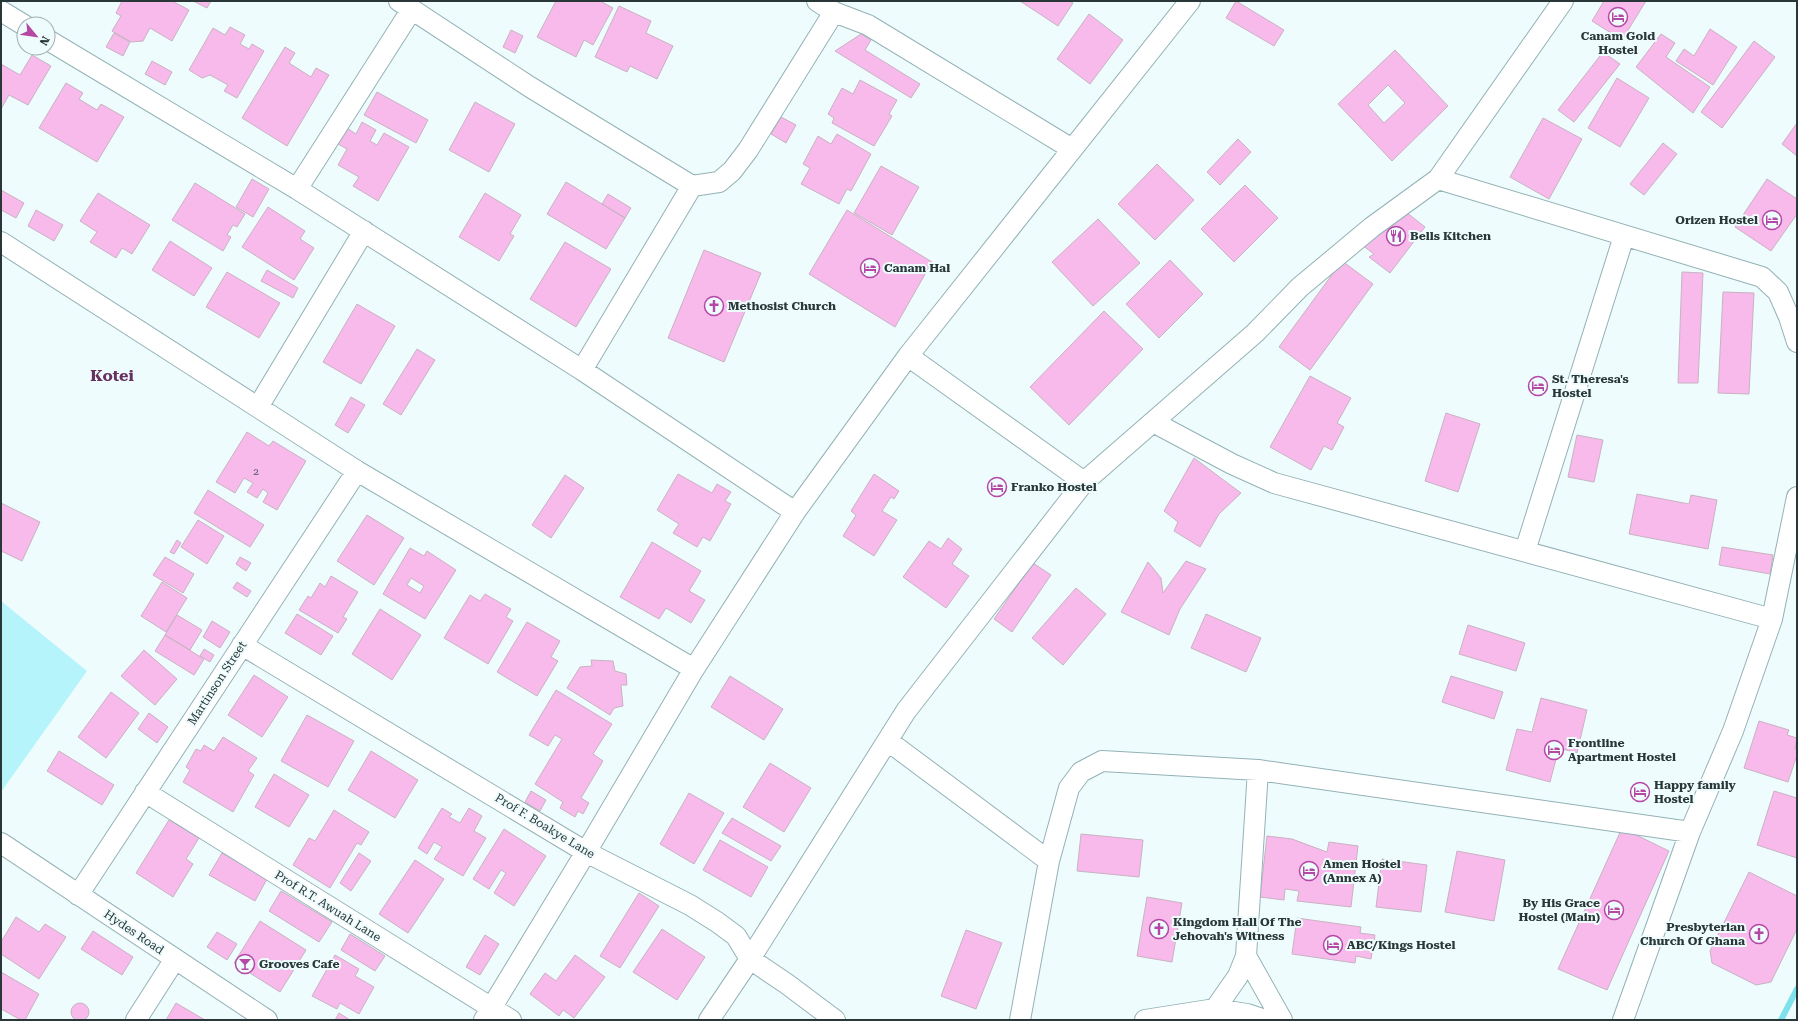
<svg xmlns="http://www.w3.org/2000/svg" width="1798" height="1021" font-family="'Roboto Serif',serif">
  <rect width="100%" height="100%" fill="#effcfd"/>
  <!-- green -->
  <path fill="#b6f4fb" d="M1,601l86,70 -86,121z"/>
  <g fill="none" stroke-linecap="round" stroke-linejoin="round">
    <!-- stream -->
    <path stroke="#7fe1ec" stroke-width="6" d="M1781,1020l16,-31"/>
  </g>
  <!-- building -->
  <path fill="#f7baea" stroke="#c8b2c3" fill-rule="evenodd" d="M122,1h50l17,9 -17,31 -22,-13 -7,13 -12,1 -19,-11 9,-15 -5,-3z
    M193,1h18l-4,7z
    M556,1h44l13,7 -20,37 -9,-5 -8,17 -39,-20z
    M1020,1h49l4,2 -15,23z
    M1236,1l48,29 -10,16 -48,-28z
    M1604,1h42l-24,39 -30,-19z
    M619,6l32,15 -5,12 27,13 -16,33 -27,-13 -3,6 -32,-15z
    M1089,14l34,26 -33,44 -33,-25z
    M230,27l15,8 -5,9 9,5 3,-5 12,7 -27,47 -13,-7 4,-6 -18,-10 -8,3 -13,-8 24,-42 12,7z
    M1710,29l27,18 -24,38 -37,-24 8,-12 10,7z
    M511,30l12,6 -8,17 -12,-6z
    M114,33l16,9 -7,14 -17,-9z
    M861,34l10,6 -6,10 55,34 -9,14 -76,-47z
    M1661,34l14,9 -9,14 44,30 -17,26 -57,-46z
    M1754,41l21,16 -53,71 -21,-16z
    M285,47l10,6 -6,10 22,14 5,-9 13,7 -42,71 -45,-28z
    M1395,50l53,56 -56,55 -54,-57zM1388,85l17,18 -21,20 -16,-18z
    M1603,52l17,12 -46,58 -16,-12z
    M32,55l19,11 -23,39 -19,-10 -8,14v-45l19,11z
    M152,61l20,11 -7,13 -20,-11z
    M1617,78l32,20 -29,49 -32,-19z
    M860,80l37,20 -8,14 3,2 -18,30 -42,-23 2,-5 -6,-4 14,-26 11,6z
    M66,83l17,10 -4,6 18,11 4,-6 23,13 -27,45 -58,-34z
    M377,92l51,28 -12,23 -52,-28z
    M475,102l40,22 -26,48 -40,-22z
    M781,117l15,8 -10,18 -15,-9z
    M1543,118l39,21 -33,60 -39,-22z
    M362,122l14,8 -6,11 7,4 7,-12 25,14 -31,54 -25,-15 6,-9 -21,-12 9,-16 -9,-5 9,-16 9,6z
    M1797,123v33l-15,-12z
    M837,134l34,20 -20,37 -4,-2 -8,15 -38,-20 9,-16 -7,-4 15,-28 13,8z
    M1238,139l13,13 -31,33 -13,-13z
    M1663,143l14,11 -33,41 -14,-11z
    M1157,164l37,36 -39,40 -37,-36z
    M881,166l38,21 -27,48 -38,-22z
    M252,179l17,10 -16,28 -17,-10z
    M1767,179l30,20v15l-26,37 -36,-24z
    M566,182l59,36 -19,31 -59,-35z
    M195,183l50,31 -8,13 -4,-2 -6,10 4,2 -8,14 -51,-31z
    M1245,185l33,33 -44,44 -33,-33z
    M1,190l23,13 -8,15 -15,-8z
    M98,193l52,32 -18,29 -10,-6 -6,10 -26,-16 7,-10 -17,-11z
    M485,193l36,22 -11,19 4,2 -15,25 -40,-24z
    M608,194l23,14 -6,10 -23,-14z
    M268,207l37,24 -5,8 14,9 -20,32 -52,-33z
    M36,210l27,15 -9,16 -26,-15z
    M847,210l85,52 -37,65 -86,-53z
    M1406,212l19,15 -35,46 -21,-16 5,-3 -12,-9z
    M1098,219l42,44 -47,43 -41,-44z
    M170,241l42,27 -18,28 -42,-26z
    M565,242l46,27 -35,58 -46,-28z
    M704,250l57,23 -37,89 -56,-24z
    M1170,260l33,34 -44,44 -33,-34z
    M1342,261l31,23 -63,86 -31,-23z
    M267,270l31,18 -5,10 -32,-17z
    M227,272l53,31 -21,35 -53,-31z
    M1682,272l21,1 -5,110h-20z
    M1723,292l31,1 -5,101 -31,-1z
    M357,304l38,22 -34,58 -38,-22z
    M1104,311l39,38 -74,76 -39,-38z
    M417,349l18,11 -34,55 -18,-11z
    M1310,376l41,22 -14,25 7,4 -12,23 -8,-4 -13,24 -41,-23z
    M351,397l14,8 -17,28 -13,-8z
    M1446,413l34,11 -22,68 -33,-11z
    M247,432l22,14 4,-5 33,20 -29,49 -14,-8 5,-9 -5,-4 -6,9 -10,-6 6,-9 -9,-5 -9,15 -19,-11z
    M1577,435l26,5 -9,42 -26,-5z
    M1194,458l47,35 -22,21 -19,33 -26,-16 4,-9 -14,-11z
    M678,474l34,19 5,-9 14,8 -6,9 6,3 -21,37 -7,-4 -6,10 -24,-14 6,-9 -22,-14z
    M874,474l25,17 -5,8 -3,-2 -9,14 15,9 -23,36 -31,-20 13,-21 -5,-4z
    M565,475l19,13 -33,50 -19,-13z
    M208,490l56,35 -14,22 -56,-34z
    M1637,494l52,10 2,-9 26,5 -9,49 -79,-15z
    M1,503l39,19 -18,39 -21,-10z
    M367,515l37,23 -30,47 -37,-24z
    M198,520l26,16 -17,28 -26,-17z
    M948,538l14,11 -10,15 17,12 -23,32 -43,-31 26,-36 12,8z
    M177,540l4,3 -7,11 -4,-2z
    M652,542l49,29 -12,20 16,9 -14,23 -25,-15 -7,11 -39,-22z
    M1722,547l51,8 -3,19 -51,-9z
    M410,548l14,8 3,-5 29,19 -31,49 -42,-25zM411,578l13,8 -4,7 -13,-8z
    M165,557l29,17 -11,19 -30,-18z
    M240,557l11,6 -5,8 -10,-7z
    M1186,561l20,8 -26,40 -11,26 -48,-23 27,-50 13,16 2,15z
    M1033,563l18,12 -39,57 -18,-13z
    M331,576l27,16 -15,25 4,2 -9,14 -39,-23 9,-14 3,2 9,-15 5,4z
    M162,582l25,16 -21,34 -25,-16z
    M237,582l14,9 -4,6 -14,-9z
    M1076,588l30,26 -43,51 -31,-27z
    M485,594l26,15 -5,8 7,4 -25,43 -44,-26 26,-43 10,6z
    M380,609l41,26 -29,45 -40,-26z
    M297,614l36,22 -12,19 -36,-22z
    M1206,614l55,24 -15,34 -55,-24z
    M177,615l25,15 -12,20 -25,-15z
    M212,621l18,11 -10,16 -17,-11z
    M527,622l33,19 -9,16 7,4 -21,35 -40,-24z
    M1468,625l57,18 -9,28 -57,-17z
    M165,635l39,24 -10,16 -39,-24z
    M204,649l10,6 -4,7 -10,-6z
    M144,650l33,29 -22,26 -34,-29z
    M591,660l22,1 2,10 11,3 1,11h-6l2,21 -9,2 -4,7 -43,-27 13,-21 12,-1z
    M254,675l34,22 -26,40 -34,-22z
    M730,676l53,33 -19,31 -53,-33z
    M1451,676l52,16 -9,27 -52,-17z
    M556,690l56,34 -19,30 10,7 -22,37 8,5 -6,11 -5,-3 -3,6 -15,-9 3,-6 -28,-18 27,-45 -7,-4 -7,11 -19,-11z
    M111,692l28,21 -33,45 -28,-21z
    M1541,698l46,12 -10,43 -18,-5 -9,34 -44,-12 11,-41 15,3z
    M149,713l19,14 -11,16 -19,-14z
    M307,715l47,26 -26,46 -47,-26z
    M1759,721l30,9 -2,5 10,3 -2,11h2v6l-9,27 -44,-14z
    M223,737l34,21 -9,13 6,4 -21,37 -50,-30 7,-12 -4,-3 10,-18 5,2 3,-6 10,6z
    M59,751l55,34 -12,20 -55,-34z
    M371,751l47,29 -23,38 -47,-28z
    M770,763l41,25 -27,44 -41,-25z
    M274,774l35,21 -20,32 -34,-20z
    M531,791l15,9 -6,11 -15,-9z
    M1774,791l23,7v60l-40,-13z
    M689,793l35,20 -30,51 -34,-20z
    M442,808l10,6 -3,3 11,6 9,-15 13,8 -8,15 12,7 -23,38 -29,-17 8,-12 -8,-5 -7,12 -9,-6z
    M334,810l35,22 -8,13 -4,-2 -27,45 -37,-23 16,-27 6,3z
    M732,818l49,28 -10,15 -49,-28z
    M169,820l30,18 -13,21 7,5 -20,33 -37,-24z
    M1622,828l47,23 -62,139 -49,-21z
    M504,829l42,27 -32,50 -20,-13 12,-20 -5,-3 -12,19 -16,-10z
    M1081,834l62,6 -4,37 -62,-6z
    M1267,836l25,3 35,13 2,-10 29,4 -7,61 -54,-6 2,-10 -14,-2 -1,11 -24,-3z
    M720,840l48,27 -17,30 -48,-27z
    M1457,851l48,9 -11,61 -49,-9z
    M222,853l45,26 -12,22 -46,-26z
    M359,853l12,8 -20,30 -11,-8z
    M1382,859l45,6 -6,47 -45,-5z
    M415,860l29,19 -36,54 -29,-19z
    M1749,872l48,24v33l-26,53 -15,3 -44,-22 -2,-12z
    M281,891l51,31 -13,20 -50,-31z
    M639,893l20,13 -39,62 -20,-12z
    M1147,897l35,6 -10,59 -35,-6z
    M16,917l23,15 6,-8 21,13 -27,42 -38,-25v-12z
    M1297,918l64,9 -1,6 15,2 -4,24 -15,-3 -1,7 -63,-9z
    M260,921l46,29 -26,42 -46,-29z
    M662,929l43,28 -28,43 -44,-28z
    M966,930l36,13 -26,66 -35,-13z
    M93,931l40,26 -11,18 -41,-26z
    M217,932l20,12 -10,16 -20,-13z
    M350,934l35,22 -10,15 -34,-21z
    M485,935l14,9 -19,31 -14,-8z
    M335,955l24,14 -4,7 19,11 -15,27 -19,-11 -3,6 -25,-13z
    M575,955l30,22 -31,41 -11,-8 -4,6 -29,-22 15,-21 11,8z
    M1,972l38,22 -14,26h-4l-20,-11z
    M176,1003l29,17h-39z
    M71 1012a9 9 0 1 1 18 0a9 9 0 1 1-18 0Z
    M339,1013l11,7h-15z"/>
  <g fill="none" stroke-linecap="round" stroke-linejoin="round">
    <defs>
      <path id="minor" d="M399,1l131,86 162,99
        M817,1l17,11 34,13 204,124
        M1,11l23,14
        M48,40l249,149 285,181 213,142
        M1438,179l324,98 16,15 11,25 8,25
        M297,189l115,-180
        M1,242l356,229 337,198
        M908,356l176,126
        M582,370l110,-184 27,-4 13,-11 16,-21 86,-138
        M258,407l106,-176
        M1153,422l79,42 42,19 498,136
        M1525,551l99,-315
        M242,645l344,207 104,53 27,17 19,14 14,23 37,25 48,36
        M888,741l161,120
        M145,792l366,228
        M1,843l266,177
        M78,895l279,-424
        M1246,956l36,64
        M1215,1009l23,-33 8,-20 12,-186
        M136,1020l39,-61
        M484,1020l102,-168 108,-183 101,-157 113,-156 282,-355
        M709,1020l41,-61 156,-248 178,-229 171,-149 45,-46 72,-60 66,-48 125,-178
        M1020,1020l29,-159 20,-73 12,-16 21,-11 156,9 432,62
        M1145,1020l70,-11 32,5 18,6
        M1623,1020l67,-188 43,-101 39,-112 25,-122"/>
    </defs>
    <!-- minor casing -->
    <use href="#minor" stroke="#93b2b6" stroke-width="22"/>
    <!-- minor -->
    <use href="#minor" stroke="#fff" stroke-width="20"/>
  </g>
  <!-- icons -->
  <defs>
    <symbol id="hotel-ring" viewBox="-11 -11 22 22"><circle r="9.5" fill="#effcfd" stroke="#b547a5" stroke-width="1.5"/><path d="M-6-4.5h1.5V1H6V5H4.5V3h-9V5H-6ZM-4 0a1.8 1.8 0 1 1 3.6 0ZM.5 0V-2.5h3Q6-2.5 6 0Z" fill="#b547a5"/></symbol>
    <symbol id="restaurant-ring" viewBox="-11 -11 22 22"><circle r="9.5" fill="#effcfd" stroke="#b547a5" stroke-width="1.5"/><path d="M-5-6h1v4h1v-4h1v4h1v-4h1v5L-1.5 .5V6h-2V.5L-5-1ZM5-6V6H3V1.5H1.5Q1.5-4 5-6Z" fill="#b547a5"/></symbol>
    <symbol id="church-ring" viewBox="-11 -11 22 22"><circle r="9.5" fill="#effcfd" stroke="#b547a5" stroke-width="1.5"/><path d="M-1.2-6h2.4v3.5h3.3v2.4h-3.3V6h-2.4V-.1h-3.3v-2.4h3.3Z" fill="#b547a5"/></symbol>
    <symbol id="bar-ring" viewBox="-11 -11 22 22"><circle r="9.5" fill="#effcfd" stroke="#b547a5" stroke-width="1.5"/><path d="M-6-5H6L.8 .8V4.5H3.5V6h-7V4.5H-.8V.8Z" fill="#b547a5"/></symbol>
  </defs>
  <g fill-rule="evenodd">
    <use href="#hotel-ring" x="1607" y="6" width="22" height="22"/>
    <use href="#hotel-ring" x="1761" y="209" width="22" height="22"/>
    <use href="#restaurant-ring" x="1385" y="225" width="22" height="22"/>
    <use href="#hotel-ring" x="859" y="257" width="22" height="22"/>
    <use href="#church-ring" x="703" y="295" width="22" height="22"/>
    <use href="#hotel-ring" x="1527" y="375" width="22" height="22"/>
    <use href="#hotel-ring" x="986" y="476" width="22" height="22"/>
    <use href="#hotel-ring" x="1543" y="739" width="22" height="22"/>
    <use href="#hotel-ring" x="1629" y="781" width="22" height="22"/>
    <use href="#hotel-ring" x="1298" y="860" width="22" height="22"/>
    <use href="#hotel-ring" x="1603" y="899" width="22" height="22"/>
    <use href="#church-ring" x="1148" y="918" width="22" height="22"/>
    <use href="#church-ring" x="1748" y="923" width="22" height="22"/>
    <use href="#hotel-ring" x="1322" y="934" width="22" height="22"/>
    <use href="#bar-ring" x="234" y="953" width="22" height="22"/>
  </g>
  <g text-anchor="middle" stroke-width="4" stroke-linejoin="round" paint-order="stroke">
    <!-- number labels -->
    <g font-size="10" fill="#5d5864">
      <text x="256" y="475">2</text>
    </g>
    <!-- poi labels -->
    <g font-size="12" font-weight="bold" fill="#2a3738" stroke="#effcfd" text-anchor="start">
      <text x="1618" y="40" text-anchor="middle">Canam Gold<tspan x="1618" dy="14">Hostel</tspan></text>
      <text x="1758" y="224" text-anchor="end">Orizen Hostel</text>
      <text x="1410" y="240">Bells Kitchen</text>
      <text x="884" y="272">Canam Hal</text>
      <text x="728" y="310">Methosist Church</text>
      <text x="1552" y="383">St. Theresa's<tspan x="1552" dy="14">Hostel</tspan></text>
      <text x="1011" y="491">Franko Hostel</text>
      <text x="1568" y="747">Frontline<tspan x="1568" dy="14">Apartment Hostel</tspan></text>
      <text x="1654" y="789">Happy family<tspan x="1654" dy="14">Hostel</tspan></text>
      <text x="1323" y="868">Amen Hostel<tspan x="1323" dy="14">(Annex A)</tspan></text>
      <text x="1600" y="907" text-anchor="end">By His Grace<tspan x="1600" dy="14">Hostel (Main)</tspan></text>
      <text x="1173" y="926">Kingdom Hall Of The<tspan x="1173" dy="14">Jehovah's Witness</tspan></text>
      <text x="1745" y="931" text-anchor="end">Presbyterian<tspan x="1745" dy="14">Church Of Ghana</tspan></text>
      <text x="1347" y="949">ABC/Kings Hostel</text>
      <text x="259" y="968">Grooves Cafe</text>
    </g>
    <!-- street labels -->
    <g font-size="12" fill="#2a3738" stroke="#effcfd">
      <text transform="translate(217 683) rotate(-57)" y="4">Martinson Street</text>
      <text transform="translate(545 826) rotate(31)" y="4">Prof F. Boakye Lane</text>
      <text transform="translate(328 906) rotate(32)" y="4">Prof R.T. Awuah Lane</text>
      <text transform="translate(134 932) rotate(34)" y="4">Hydes Road</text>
    </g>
    <!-- district labels -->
    <g font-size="16" font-weight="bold" fill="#67315f" stroke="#effcfd">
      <text x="112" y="381">Kotei</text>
    </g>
  </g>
  <!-- border -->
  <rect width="1798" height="1021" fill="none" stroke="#2a3738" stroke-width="4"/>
  <!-- north arrow -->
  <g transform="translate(36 36) rotate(119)"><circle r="19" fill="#effcfd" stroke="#a0adae"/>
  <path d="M0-3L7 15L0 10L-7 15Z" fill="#b547a5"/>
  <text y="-6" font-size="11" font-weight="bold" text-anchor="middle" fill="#2a3738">N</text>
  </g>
</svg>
